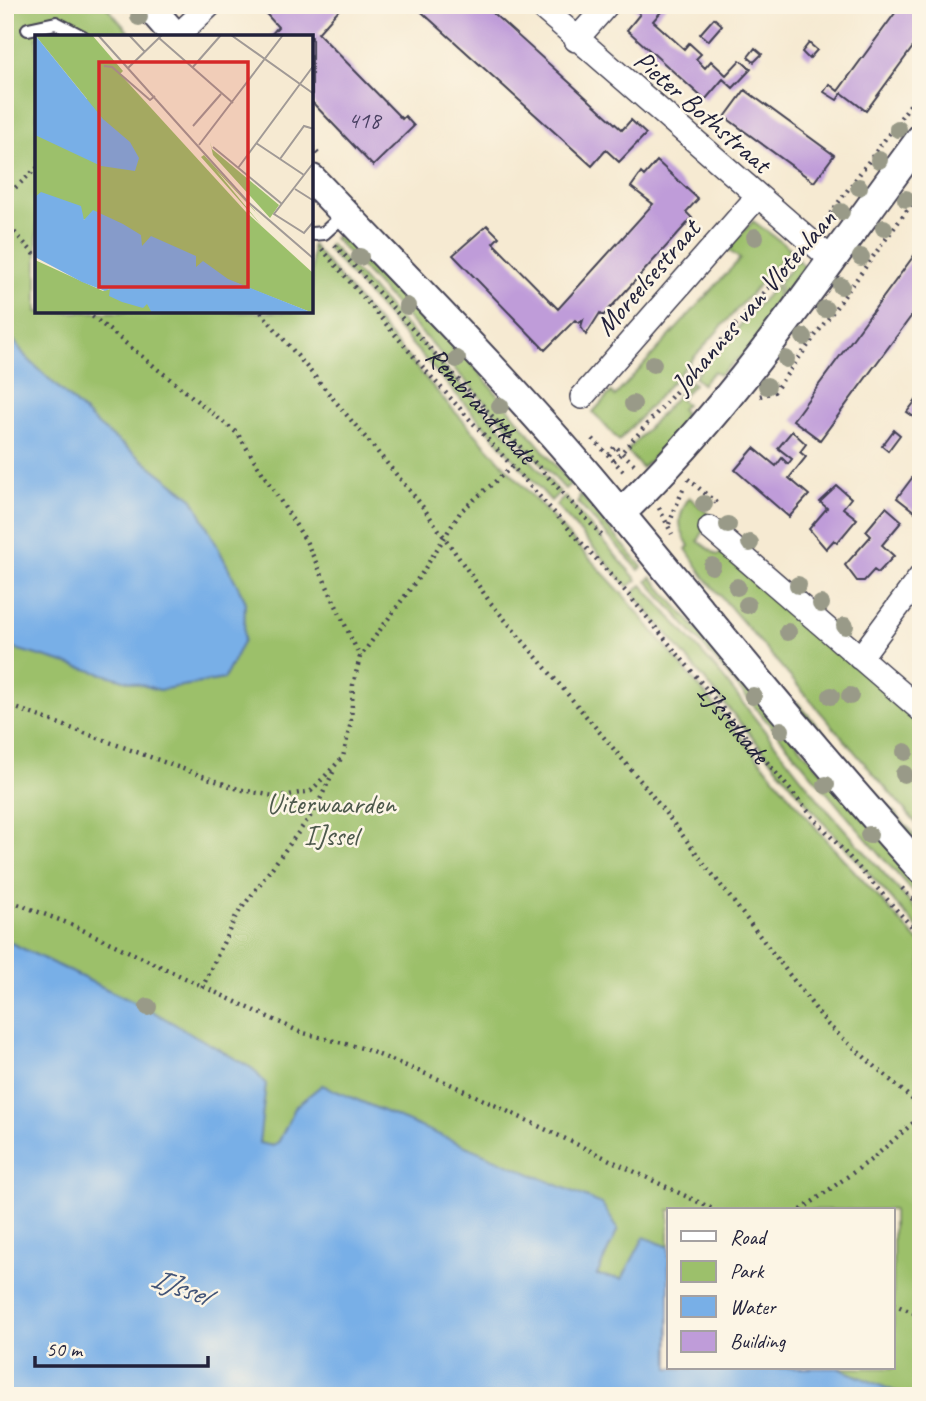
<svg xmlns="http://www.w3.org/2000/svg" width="926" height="1401" font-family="Caveat,sans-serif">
  <rect width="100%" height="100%" fill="#fcf5e5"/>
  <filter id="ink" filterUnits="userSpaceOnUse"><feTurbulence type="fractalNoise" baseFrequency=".0143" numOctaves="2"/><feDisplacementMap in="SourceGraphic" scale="14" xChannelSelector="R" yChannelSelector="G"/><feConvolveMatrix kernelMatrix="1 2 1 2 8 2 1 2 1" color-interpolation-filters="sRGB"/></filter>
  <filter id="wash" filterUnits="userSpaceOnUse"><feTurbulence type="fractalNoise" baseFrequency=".00686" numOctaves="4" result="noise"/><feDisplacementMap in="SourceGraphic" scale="28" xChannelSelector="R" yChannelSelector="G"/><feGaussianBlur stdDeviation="1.57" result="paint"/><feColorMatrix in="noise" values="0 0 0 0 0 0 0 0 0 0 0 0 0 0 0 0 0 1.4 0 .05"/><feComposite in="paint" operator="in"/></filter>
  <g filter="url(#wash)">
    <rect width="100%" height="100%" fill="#f6ead2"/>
    <!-- green -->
    <path fill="#9cc06b" stroke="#5f7153" stroke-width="2" d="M5,5h100l28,32h-96v275h275v-67l135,158 177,193 203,245 94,103v452h-46l-65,-28h83v-158h-224v97l-404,-161 -260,-117z
      M753,221l38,28 -172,192 -26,-29 18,-20 4,4 125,-137 -13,-10z
      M341,234l8,1 106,108 116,141 -6,5 -231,-251z
      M330,244l230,248 -9,9 -224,-252z
      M798,260l7,7 -26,35 1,-21z
      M777,284v22l-11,15 2,12 -49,42 -5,-4 -12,13 -8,-7z
      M691,381l3,3 -14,15 6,5 -5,5 4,4 -8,21 -35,34 -15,-17z
      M580,494l62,73 -3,3 -61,-67z
      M565,497l72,83 -9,7 -72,-82z
      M689,497l23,20 -14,24 19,14 6,-2 198,169v107l-216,-251 -19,-29 3,-3c-12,-20 -12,-28 0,-49z
      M651,577l270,308v16c-94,-104 -181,-215 -274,-320z
      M642,585l75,85 106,135 98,110v17l-106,-119 -182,-220z
      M797,702l124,141v8l-127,-147z"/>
    <!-- water -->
    <path fill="#78afe7" stroke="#4d6891" stroke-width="2" d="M5,328l21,29 74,70 93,72 52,101 -1,40 -20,39 -65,11 -154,-44z
      M5,940l145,70 103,59 13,15 -7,59 14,3 6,-5 17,-35 26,-21 280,119 16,25 -21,46 25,4 22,-42 25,10v121h169l68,28h-901z"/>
    <g id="blocks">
      <!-- building -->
      <path fill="#bf9cd9" d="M264,5h79l-25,28 84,86 3,-3 9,10 -41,40 -61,-64v-65h-43l9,-10 -17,-19z
        M414,5h70l138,125 9,-10 15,14 -27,28 -13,-12 -14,16z
        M631,5h36l-14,16 31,28 5,-6 12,11 -5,5 9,9 6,-7 15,14 14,-15 11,9 -18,19 -10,-9 -18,21 -78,-70 13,-16z
        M901,5h20v31l-55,75 -24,-18 -5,7 -13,-8 5,-8 9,7z
        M714,18l8,7 -14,16 -8,-7z
        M809,43l8,7 -8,9 -7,-7z
        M755,48l7,6 -8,8 -6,-5z
        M745,90l89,65 -20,27 -89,-65z
        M657,161l41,38 -12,13 6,6 -89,98 -3,-3 -14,22 -5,-8 2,-7 -4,3 -4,-3 -30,30 -92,-95 34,-30 12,12 -6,6 65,66 95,-105 -22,-17 10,-14 3,3z
        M921,246v57l-101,137 -27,-20z
        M921,394v14l-7,9 -7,-5z
        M894,430l6,5 -12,16 -6,-5z
        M792,431l14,13 -6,8 6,5 -17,21 20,17 -20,22 -54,-47 19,-22 22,18 6,-8 6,6 4,-5 -14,-11z
        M921,466v38l-6,8 -18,-14z
        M837,486l14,12 -8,10 14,11 -20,24 -3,-3 -8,9 -17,-20 18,-21 -7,-6z
        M886,507l16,14 -20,24 12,11 -16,17 -4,-3 -10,11h-7l-12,-16 26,-29 -5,-5z"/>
    </g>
  </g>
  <g filter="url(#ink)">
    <use href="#blocks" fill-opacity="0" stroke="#424052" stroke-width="2"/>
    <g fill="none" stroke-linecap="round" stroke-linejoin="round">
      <defs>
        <path id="service" d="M28,29l28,-6 27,14
          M312,234l12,-1 21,-19"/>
        <path id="minor" d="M539,5l292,254
          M176,37l34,-32
          M576,40l31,-35
          M582,397l175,-200
          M710,528l211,182
          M860,658l61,-82"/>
        <path id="tertiary" d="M148,5l28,32
          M312,179c94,99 192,197 281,302 109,130 214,262 328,388
          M620,514c116,-110 205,-248 301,-376"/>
      </defs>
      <!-- service casing -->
      <use href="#service" stroke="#424052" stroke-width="16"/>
      <!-- minor casing -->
      <use href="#minor" stroke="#424052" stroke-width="26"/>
      <!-- tertiary casing -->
      <use href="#tertiary" stroke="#424052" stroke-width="32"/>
      <!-- path -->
      <g stroke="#424052" stroke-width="4.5" stroke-dasharray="2 5" stroke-linecap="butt">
        <path d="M5,16l9,9"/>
        <path d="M312,147l8,9"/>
        <path d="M5,197l32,-29"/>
        <path d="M5,222l32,35"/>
        <path d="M822,225l99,-135"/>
        <path id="s1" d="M335,245l269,293"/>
        <path id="s2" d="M322,249l104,122 201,222 179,216 115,128"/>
        <path d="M87,312l150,121 69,108 54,116"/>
        <path d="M261,312l159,191 70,99 154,183 184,240 93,82"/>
        <path d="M760,396l14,-4 147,-201"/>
        <path d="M593,439l33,35"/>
        <path d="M609,455l6,-9 21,20"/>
        <path d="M614,461l183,-205"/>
        <path d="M688,479l32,27"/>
        <path d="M659,508l13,26"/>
        <path d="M669,524l15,-37"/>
        <path d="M5,704l233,85 40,8 33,-6 32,-34 8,-35 2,-37 7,-28 62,-84 39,-62 52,-45"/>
        <path d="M902,888l19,20"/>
        <path d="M5,899l65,25 230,108 62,16 86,35 267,127"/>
        <path d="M202,988l34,-72 79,-106 20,-42"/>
        <path d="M801,1210l71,-51 49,-43"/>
        <path d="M893,1304l28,12"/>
      </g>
      <!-- service -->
      <use href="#service" stroke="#fff" stroke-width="12"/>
      <!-- minor -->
      <use href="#minor" stroke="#fff" stroke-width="23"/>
      <!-- tertiary -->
      <use href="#tertiary" stroke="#fff" stroke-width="28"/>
    </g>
    <!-- trees -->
    <g fill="#999a88">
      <circle cx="139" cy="17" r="9"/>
      <circle cx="898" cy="129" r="9"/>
      <circle cx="879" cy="160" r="9"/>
      <circle cx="859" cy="187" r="9"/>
      <circle cx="906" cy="199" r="9"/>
      <circle cx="841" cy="212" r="9"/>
      <circle cx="884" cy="228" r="9"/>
      <circle cx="755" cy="237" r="9"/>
      <circle cx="360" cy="257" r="9"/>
      <circle cx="861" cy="257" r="9"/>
      <circle cx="841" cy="286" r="9"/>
      <circle cx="407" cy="306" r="9"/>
      <circle cx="825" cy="309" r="9"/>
      <circle cx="804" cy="337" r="9"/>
      <circle cx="457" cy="359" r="9"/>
      <circle cx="786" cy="359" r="9"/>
      <circle cx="653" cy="364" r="9"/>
      <circle cx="767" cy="386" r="9"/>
      <circle cx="633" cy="404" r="9"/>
      <circle cx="500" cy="406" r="9"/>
      <circle cx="704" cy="504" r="9"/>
      <circle cx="728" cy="525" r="9"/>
      <circle cx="750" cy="543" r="9"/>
      <circle cx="712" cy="566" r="9"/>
      <circle cx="798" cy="585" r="9"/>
      <circle cx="737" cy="587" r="9"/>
      <circle cx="821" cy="604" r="9"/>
      <circle cx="747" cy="605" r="9"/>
      <circle cx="845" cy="626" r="9"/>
      <circle cx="788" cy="632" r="9"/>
      <circle cx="753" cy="696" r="9"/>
      <circle cx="831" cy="696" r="9"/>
      <circle cx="850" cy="696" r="9"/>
      <circle cx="781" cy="730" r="9"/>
      <circle cx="905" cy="752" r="9"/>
      <circle cx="904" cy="774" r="9"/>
      <circle cx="826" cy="785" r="9"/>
      <circle cx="869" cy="835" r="9"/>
      <circle cx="148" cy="1007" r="9"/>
    </g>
  </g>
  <g text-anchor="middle" stroke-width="5" stroke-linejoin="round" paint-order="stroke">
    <!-- number labels -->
    <g font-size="24" fill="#494062">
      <text x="364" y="128">418</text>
    </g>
    <!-- street labels -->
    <g font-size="28" fill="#22223b" stroke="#fcf5e5">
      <text transform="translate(703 111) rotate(41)" y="10">Pieter Bothstraat</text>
      <text transform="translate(647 277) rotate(-49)" y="10">Moreelsestraat</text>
      <text transform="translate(753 301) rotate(-49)" y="10">Johannes van Vlotenlaan</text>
      <text dy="10" stroke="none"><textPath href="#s1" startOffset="217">Rembrandtkade</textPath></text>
      <text dy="10" stroke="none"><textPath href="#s2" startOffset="628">IJsselkade</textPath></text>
    </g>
    <!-- park labels -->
    <g font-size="28" fill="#4d594c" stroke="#fcf5e5">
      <text x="331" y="813">Uiterwaarden<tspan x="331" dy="32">IJssel</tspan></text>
    </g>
    <!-- water labels -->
    <g font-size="30" font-style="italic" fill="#405377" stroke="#fcf5e5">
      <text transform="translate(180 1286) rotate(20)" y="10">IJssel</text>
    </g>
  </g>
  <!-- overview -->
  <g transform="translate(35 35)">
    <rect width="278" height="278" fill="#f6ead2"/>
    <path d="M0,0h57l31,36 -3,3 126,138 67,61v40l-171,-67 -107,-49v-112l52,14zM175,107l2,7 67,56 -9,13 -57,-63zM169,120l61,67 -50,-53 47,57 -61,-69zM0,225l68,31 7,-2 60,24h-135z" fill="#9cc06b"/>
    <path d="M0,0l68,84 27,23 9,16 -4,13 -34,-5 -66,-31zM6,157l40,14 3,14 9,-10 30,14 18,11 1,11 9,-10 45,20v11l7,-6 25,18 85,34h-161l-5,-9 -4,4 -21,-6 -13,-6 1,-7 -5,2 -23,-9 -47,-25v-60z" fill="#78afe7"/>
    <path fill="none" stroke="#a19a96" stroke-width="2" d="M63,0l150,167 66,57M94,0l16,17M196,0l83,59M124,3l74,65M69,31l8,1 38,33 5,-4M93,33l34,-33M157,33l29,-33M158,91l28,-32M221,108l48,32M164,110l84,-110M178,112l69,57M245,124l24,-33 10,3M279,127l-40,52 30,19 10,-12M203,133l76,-103M260,154l19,12"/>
    <path fill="#d62828" fill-opacity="0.15" stroke="#d62828" stroke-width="3.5" d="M64,27h149v225h-149z"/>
    <rect width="278" height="278" fill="none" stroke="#22223b" stroke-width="3.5"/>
  </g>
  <!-- margin -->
  <rect width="926" height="1401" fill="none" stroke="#fcf5e5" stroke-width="28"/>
  <!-- legend -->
  <rect x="667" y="1208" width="228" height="161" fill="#fcf5e5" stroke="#a5a1a1" stroke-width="2"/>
  <rect x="681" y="1231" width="35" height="10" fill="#ffffff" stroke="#a5a1a1" stroke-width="2"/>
  <text x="730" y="1244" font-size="21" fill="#22223b">Road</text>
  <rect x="681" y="1261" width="35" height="21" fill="#9cc06b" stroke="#a5a1a1" stroke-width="2"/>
  <text x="730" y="1278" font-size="21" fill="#22223b">Park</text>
  <rect x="681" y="1296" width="35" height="21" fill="#78afe7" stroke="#a5a1a1" stroke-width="2"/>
  <text x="730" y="1314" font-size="21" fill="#22223b">Water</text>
  <rect x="681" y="1331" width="35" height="21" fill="#bf9cd9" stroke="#a5a1a1" stroke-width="2"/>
  <text x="730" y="1348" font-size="21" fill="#22223b">Building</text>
  <!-- scale -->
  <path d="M35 1356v10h173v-10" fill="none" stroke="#22223b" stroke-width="3.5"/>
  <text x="46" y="1356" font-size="21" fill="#22223b" stroke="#fcf5e5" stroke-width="5" paint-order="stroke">50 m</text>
</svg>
